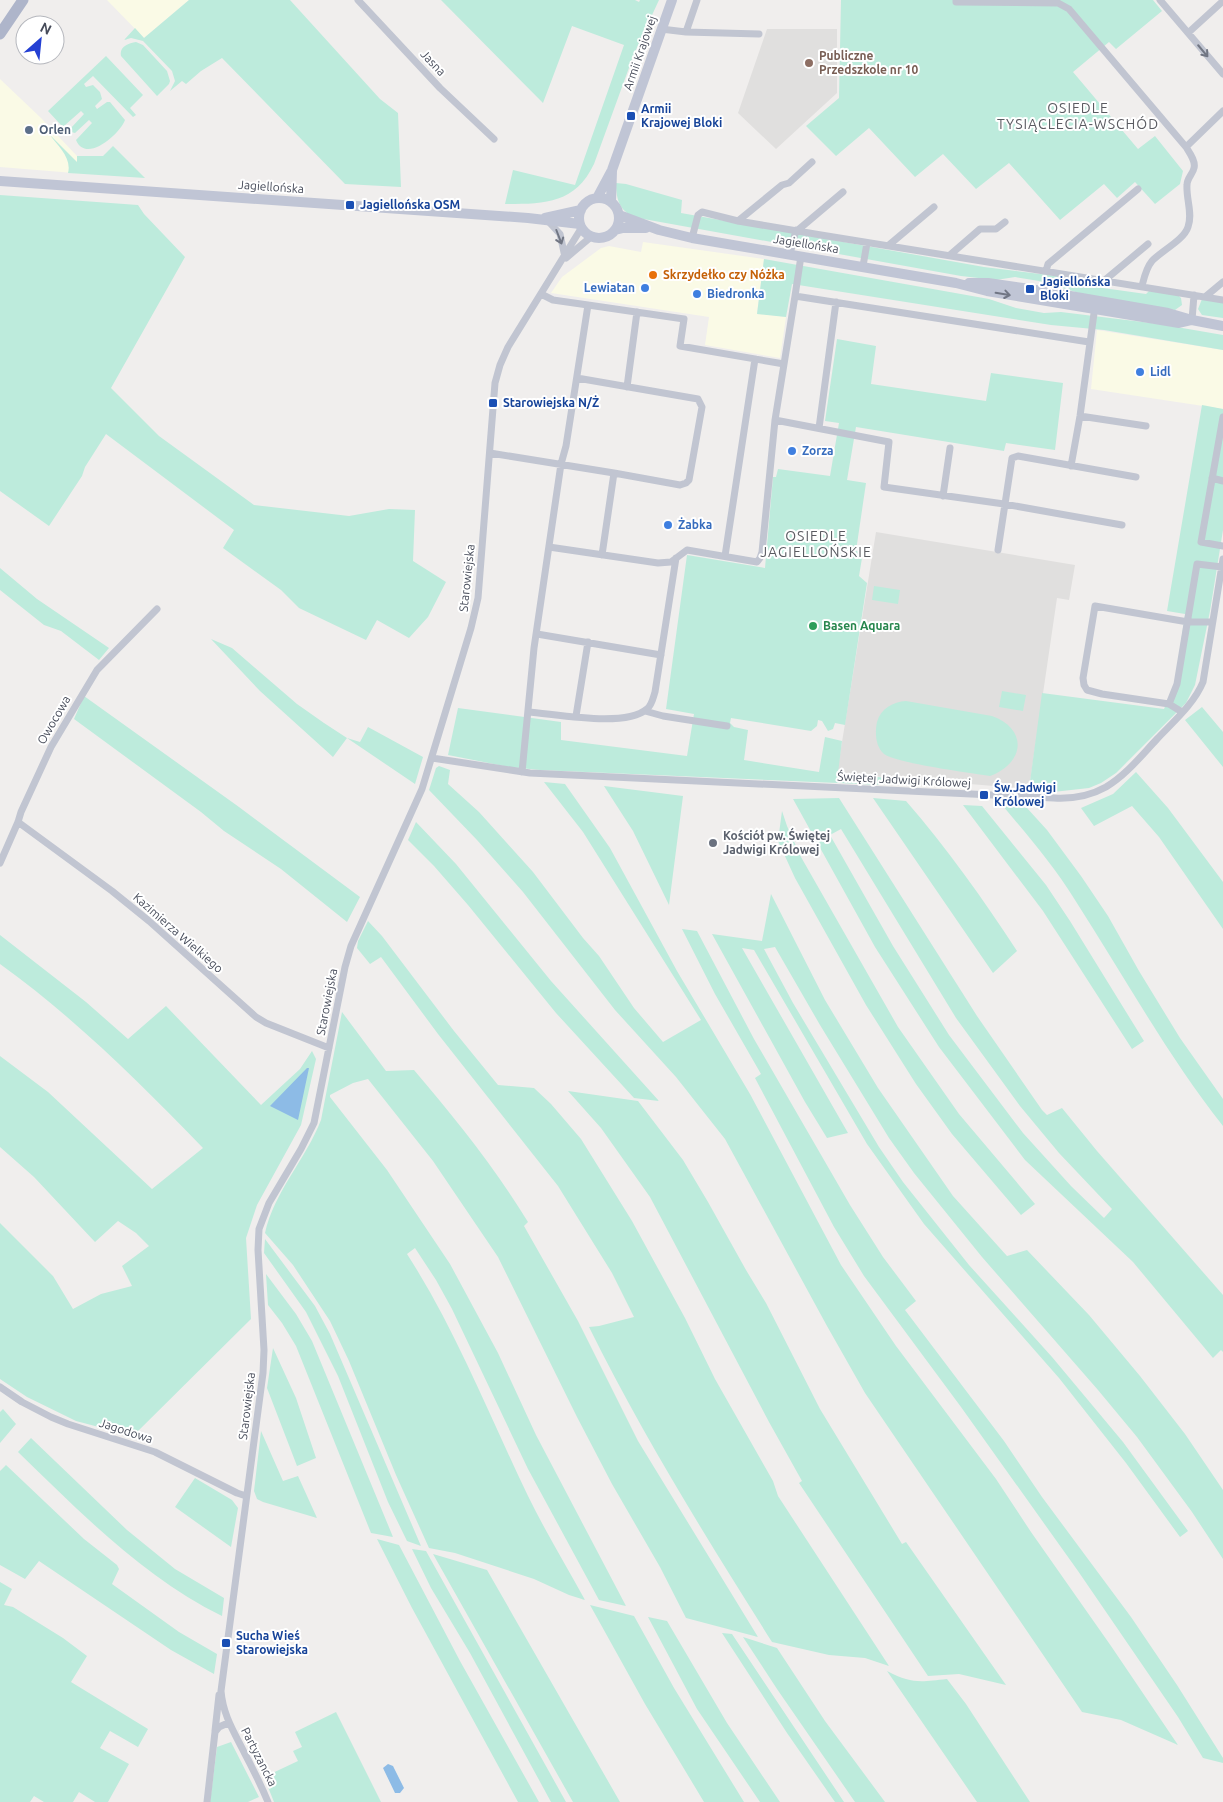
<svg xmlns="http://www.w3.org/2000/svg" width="1223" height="1802" font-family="Ubuntu,sans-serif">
  <rect width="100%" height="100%" fill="#f0eeed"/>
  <!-- commercial -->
  <path fill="#fafae6" d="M107,0h82l-45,38z
    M0,79l41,39 36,38v7l9,11 -86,-7z
    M643,242l121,17 -7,54 29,4 -6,41 -75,-13 4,-28 -158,-24 11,-16 39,-29 8,-2 32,6z
    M1097,330l126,20v59l-132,-20z"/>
  <!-- education -->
  <path fill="#e0dfde" d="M767,29h70v64l-61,56 -38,-36z
    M876,532l199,33 -6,35 -12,-2 -28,191 -192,-16z"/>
  <!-- green -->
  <path fill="#bdebdc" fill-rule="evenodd" d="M189,0h101l90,99 18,14 3,74 -56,-3 -123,-126 -21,13 -15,13 -4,-3 -12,10 5,-10 -3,-10 -29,-30 -12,-3 -7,2 11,-12 9,10z
    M441,0h194l4,2 1,-2h19l-25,54 -40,110c-19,40 -50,40 -89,40l8,-34 62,15 49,-140 -52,-19 -29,77z
    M841,0h312l9,11 -46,38 -7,-7 -36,30 65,77 17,-13 28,35 -3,13 -25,20 -20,-22 -18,16 -13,-14 -44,36 -51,-57 -33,26 -33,-35 -28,23 -46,-49 -33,28 -30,-30 33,-28z
    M136,42l7,3 24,26 3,10 -1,3 -12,12 -36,-40c-2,-9 7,-13 15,-14z
    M106,56l37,39 -13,13 6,7 -3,2 -40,-41 -9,8 2,3 7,-2 7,7 2,7 -7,7 2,3 10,-7h3l15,18c-5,14 -39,44 -49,20l16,-17 -3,-3 -14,13 -4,-1 -1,-3 14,-15 -3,-3 -17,15 -3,-1 -13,-14z
    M50,135l27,27v-6h26l10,-10 32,32 -77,-5c4,-15 -10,-27 -18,-38z
    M616,183l10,1 56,16 -1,13 303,54 113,14 6,7 43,6 3,-3 29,4 3,3 1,7 -7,5 -86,-14 -50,-15 -24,-4 -19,3 -35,-4 -323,-58c-18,-5 -22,-18 -22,-35z
    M0,195l138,10 6,9 41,43 -74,131 48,48 95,69 95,11 40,-7 26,1 -2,51 33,21 -18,35 -19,21 -32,-18 -11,20 -67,-32 -18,-18 -58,-42 11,-18 -128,-96 -21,33 -3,9 -33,50 -49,-35z
    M764,259l225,40 27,9 28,5 17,-1 98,12 64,11v15l-119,-20 -53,-5 -259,-41 -6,33 -29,-3z
    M1202,299l21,3v16l-21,-3 -4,-6z
    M837,339l39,7 -5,38 115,17 5,-28 72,10 -8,67 -49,-7 -2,8 -148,-24 -9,53 19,3 -10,68 7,1 -4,24 8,7 -22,142 -10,-2 -2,6 -5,2 -6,-10 -4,-1 -1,6 -6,5 -80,-13 -1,5 4,4 14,3 -4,30 75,12 6,-35 17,4 -4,32 50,5v4l-12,3 -15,-1 -321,-14 -31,-3 -61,-12 10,-47 103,14v18l126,16 7,-42 -28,-5 21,-154 78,13 8,-91h3l2,-8 52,7 9,-53 -14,-2z
    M1202,405l21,4v121l-13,81 -15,74 -9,18 -70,70 -15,10 -12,5 -36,4 -24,-3 13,-96 122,16 11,-26 10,-69 -18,-3z
    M0,568l37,31 72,49 -10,12 -38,-29 -17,-6 -44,-35z
    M874,586l26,4 -2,14 -26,-4z
    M211,639l21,9 65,56 27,19 23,15 13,4 8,-15 55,30 -8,27 -68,-46 -14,19 -73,-66z
    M1002,691l24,4 -3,16 -24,-4z
    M84,696l155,111 121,90 -13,25 -66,-53 -57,-38 -23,-19 -127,-93z
    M906,701l86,15c36,13 33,47 -2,60 -20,-3 -94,-13 -106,-22 -9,-8 -9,-22 -7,-32 4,-14 16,-20 29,-21z
    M1202,707l21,25v35l-38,-47z
    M439,766l11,4 -2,14 31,28 54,60 50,66 16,18 35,52 29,34 38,-22 -118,-188 -39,-50 21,2 45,64 67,123 73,123 91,171 55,81 100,133 35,53 80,114 67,99 -57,-25 -39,-8 -217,-319 -38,-67 -102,-187 -49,-62 -61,-67 -92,-118 -46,-52 -48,-50 7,-22z
    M1136,772l32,36 55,74v47l-64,-92 -27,-31 -38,20 -13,-18 32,-14z
    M604,786l79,10 -14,109 -36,-74z
    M839,798l138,218 65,94 5,5 15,-7 35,43 126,144v57l-2,-2 -8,8 -80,-96 -108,-102 -86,-113 -64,-100 -82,-148zM841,829l115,189 64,88 39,47 53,56 -8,9 -33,-32 -48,-53 -74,-98 -56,-89 -63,-111z
    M873,798l33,3c41,47 77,98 111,150l-24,22z
    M963,805l19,1 64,79 24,36 74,120 -12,8 -89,-138z
    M1003,806l24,2 20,22 34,46 27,40 31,55 41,67 43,61v27c-56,-71 -99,-150 -148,-226 -21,-34 -47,-64 -72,-94z
    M782,811l5,15 14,31 97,170 61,87 76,90 -14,11 -69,-81 -36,-50 -50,-79 -71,-127 -17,-37z
    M416,822l40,42 95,117 108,120 -25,-3 -78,-85 -88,-108 -34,-39 -26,-26z
    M771,894l54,106 53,88 75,108 54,60 20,-6 62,65 51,61 45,58 38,56v69l-31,-47 -55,-75 -39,-47 -116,-133 -68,-84 -25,-35 -69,-113 -45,-78 -11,2 29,54 86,144 24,35 66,83 83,92 71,85 65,89 -8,6 -54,-74 -67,-85 -135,-154 -57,-80 -113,-194 -12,-2 106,185 -21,5 -22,-36 -93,-168 50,7z
    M368,921l14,15 72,95 44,54 36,3 17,16 30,35 51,82 53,97 30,61 58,102 5,15 111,170 -24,-8 -36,-3 -57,-13c-65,-103 -129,-206 -183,-315l10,-1 35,-9 -22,-44 -54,-87 -120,-152 -57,-77 -11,7 -13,-16 1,-7z
    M682,929l15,2 57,108 96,166 33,52 33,44 -11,9 99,131 38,56 89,120 46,68 46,73v5l-20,-5 -25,-41 -100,-146 -117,-164 -97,-131 -30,-49 -79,-149 6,-4 -46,-80z
    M0,935l86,67 42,37 38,-33 95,99 39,-36 12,-18 4,8 -15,66 -44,80 -11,33 5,81 -118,117 -57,-15 -49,-24 -27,-18v-156l53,53 20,33 28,-15 31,-8 -10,-20 27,-20 -13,-13 -18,-12 -23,21 -61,-65 -34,-30v-91l48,36 104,97 51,-41c-64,-66 -128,-130 -203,-184z
    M342,1012l44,59 28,-1c41,48 81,98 114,152l-4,4 54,95 60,120 120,196 -72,-19 -26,-51 -48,-83 -35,-67 -79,-160 -65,-96 -65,-82 -15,4 -23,12v2l57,73 63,94 48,89 38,82 90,171 -27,-6 -71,-131 -76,-160 -16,-29 -21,-32 -8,6c49,76 82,161 121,242 17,35 38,69 57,104l-16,-5 -35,-16 -79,-26 -26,-5 -33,-73 -47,-114 -19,-40 -37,-56 -28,-32c9,-41 41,-74 56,-113z
    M568,1091l70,10 45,59 25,42 38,68 20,33 54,106 82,135 4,-2 100,143 -47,-11 -31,2 -129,-193 3,-2 -33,-59 -119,-225 -49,-69z
    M265,1239l50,67 15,28 91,212 -14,-5 -19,-39 -50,-126 -32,-64 -42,-59z
    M266,1274l30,40 16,27 81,196 -22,-4 -75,-187 -14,-23 -14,-18z
    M273,1348l23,50 20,60 -19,8 -30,-78z
    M3,1409l13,15 -16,19v-31z
    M261,1431l22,50 15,-5 19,42 -54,-16 -6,-3 -3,-8z
    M31,1438l96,92 48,39 49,29 -2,18c-78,-38 -142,-104 -204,-164z
    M6,1465l78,74 33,26 2,4 -7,15 67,48 38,22 -3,20 -43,-24 -132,-89 -14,18 -25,-14v-94z
    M195,1478l37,22 6,8 -7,39 -56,-40z
    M377,1539l22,6 61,116 79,141h-21l-106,-194z
    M412,1549l14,2 140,251h-15l-81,-149 -39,-65z
    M433,1554l54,16 133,232h-47z
    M0,1582l12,7 -8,16 9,2 50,31 24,18 -16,26 77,47 -10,18 -28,-16 -10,17 29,16 -21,38h-13l-16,-10 -6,10h-29l-10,-6 -4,6h-30z
    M590,1605l44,11 40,72 70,114h-40l-59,-98z
    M648,1617l19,4 60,102 53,79h-20l-63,-93z
    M722,1633l10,1 112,168h-9l-48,-69z
    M743,1637l34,11 48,73 60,81h-30l-78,-113z
    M887,1671c25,13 33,11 60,8l19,25 64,98h-53z
    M336,1712l45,90h-107l-10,-25 34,-16 -5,-10 9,-4 -7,-15z
    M231,1742l28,55 -11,5h-38l7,-55z"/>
  <!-- water -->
  <path fill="#8dbbe6" d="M307,1068h2l-11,52 -28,-14z
    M388,1764l5,2 11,22 -4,5h-5l-12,-25z"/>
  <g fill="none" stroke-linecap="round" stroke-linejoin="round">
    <!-- street -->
    <path stroke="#c1c5d1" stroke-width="7" d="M358,0l82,88 54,51
      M956,0v2l102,1 11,6 117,138 37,-36
      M1160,0l63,74
      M661,29l25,3 11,-32
      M686,32l73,2
      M1188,33l35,-32
      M548,221l12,13 5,23
      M738,221l44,-36 7,-2 23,-21
      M798,230l45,-38
      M692,238l6,-23 4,-3 36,9 83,14 402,65
      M889,245l45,-38
      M790,254l6,-24
      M950,255l30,-26h16l9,-7
      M801,256l-6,40 294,46
      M566,258l26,-22
      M863,266l4,-23
      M1046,271l2,-7 90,-75
      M1105,280l43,-36
      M1142,286c2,-8 4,-18 10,-25 9,-10 32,-21 36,-34 5,-13 -2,-28 -1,-42 0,-7 6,-11 7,-17 2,-7 -5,-16 -8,-21
      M1205,297l18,-15
      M588,305l96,14 -4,27 104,18
      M1192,320l2,-25
      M577,378l121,21 4,8 -13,73 -3,3 -6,2 -66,-12
      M627,387l10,-75
      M1080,416l66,10
      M1223,417l-22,125 22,4
      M775,420l114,22 -5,45 120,17 118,21
      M819,428l17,-126
      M490,453l124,20 -12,82
      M1071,466l9,-50 15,-110
      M1212,478l11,3
      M943,496l7,-48
      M549,547l109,16 13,-1 16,-12 70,12 3,-4 2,-6 13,-132 20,-124
      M998,550l14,-92 6,-2 118,21
      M725,556l30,-197
      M537,634l124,21
      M1169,704l8,-20 20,-120 25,3
      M645,711l18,5 64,10
      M528,712c28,2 97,16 119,-3 5,-4 6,-11 8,-17l21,-134
      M1182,712l-13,-8 -67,-10 -15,-4 -3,-5 -1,-7 12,-72 93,16h24
      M576,716l12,-74
      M432,758l98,15 524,25c18,1 36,-2 52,-11 20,-12 35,-31 51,-48 16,-17 37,-35 46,-57l20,-123
      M522,772l12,-124 27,-184 5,-18 22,-141 -35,-5 -12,-6
      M18,822l94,69 37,30 107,96 10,6 63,25
      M0,863l18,-41 3,-10 30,-65 46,-77 60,-61
      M0,1387l22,15 29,15 17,7 87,28 82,41 9,3
      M215,1731l4,-36
      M207,1802l8,-70 4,-5 9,-4
      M268,1802c-7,-17 -15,-33 -24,-50 -10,-20 -21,-37 -23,-61l42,-318 1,-23 -6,-100 1,-21 10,-26 32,-54 13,-26 31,-156 6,-21 71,-157 49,-161 7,-30 17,-215 5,-18 8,-18 74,-120"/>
    <!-- secondary -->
    <path stroke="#c0c5d5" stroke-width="10" d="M0,181l528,37 52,6
      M597,198l15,-28 60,-170
      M579 218a20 20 0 1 1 40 0a20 20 0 1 1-40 0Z
      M611,202l1,-31
      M619,215l40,15 33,8 264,45 31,8 192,32 13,-3
      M545,218l36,-8
      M615,230l8,-2h23
      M969,283h19l42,6 138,24 24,7 31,6"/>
    <!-- primary -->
    <path stroke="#aeb5ca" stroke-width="11" d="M0,34l23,-34"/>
  </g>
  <!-- one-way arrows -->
  <defs><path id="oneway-shaft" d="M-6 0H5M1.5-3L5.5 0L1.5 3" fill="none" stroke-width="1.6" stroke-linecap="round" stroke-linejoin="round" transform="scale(1.25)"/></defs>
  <g stroke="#717683">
    <use href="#oneway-shaft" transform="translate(1203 51) rotate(50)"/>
    <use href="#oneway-shaft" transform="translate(559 237) rotate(69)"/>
  </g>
  <use stroke="#717684" href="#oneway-shaft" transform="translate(1003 294) rotate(9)"/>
  <!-- markers -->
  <circle fill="#8d6e63" stroke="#fff" stroke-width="2" cx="809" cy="63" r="5"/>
  <g fill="#1a4fb4" stroke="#fff" stroke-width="2">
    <rect x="626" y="111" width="10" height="10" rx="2.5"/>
    <rect x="345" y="200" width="10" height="10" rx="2.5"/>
    <rect x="1025" y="284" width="10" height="10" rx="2.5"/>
    <rect x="488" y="398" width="10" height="10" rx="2.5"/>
    <rect x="979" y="790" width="10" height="10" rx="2.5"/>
    <rect x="221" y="1638" width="10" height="10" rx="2.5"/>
  </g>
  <circle fill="#5c6f8a" stroke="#fff" stroke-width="2" cx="29" cy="130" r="5"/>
  <circle fill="#e8710a" stroke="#fff" stroke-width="2" cx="653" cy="275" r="5"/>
  <g fill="#3f7fe0" stroke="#fff" stroke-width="2">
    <circle cx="645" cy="288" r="5"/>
    <circle cx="697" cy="294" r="5"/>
    <circle cx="1140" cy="372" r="5"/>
    <circle cx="792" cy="451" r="5"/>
    <circle cx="668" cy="525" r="5"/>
  </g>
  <circle fill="#2e9e5b" stroke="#fff" stroke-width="2" cx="813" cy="626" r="5"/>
  <circle fill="#6b7280" stroke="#fff" stroke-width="2" cx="713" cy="843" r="5"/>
  <g text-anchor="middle" stroke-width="4" stroke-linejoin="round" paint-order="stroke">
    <!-- street labels -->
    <g font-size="12" fill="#464b59" stroke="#fff">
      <text transform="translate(640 53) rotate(-71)" y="4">Armii Krajowej</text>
      <text transform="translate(433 63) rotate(47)" y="4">Jasna</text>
      <text transform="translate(271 187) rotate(4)" y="4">Jagiellońska</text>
      <text transform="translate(806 244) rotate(9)" y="4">Jagiellońska</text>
      <text transform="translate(467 578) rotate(-84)" y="4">Starowiejska</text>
      <text transform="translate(54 720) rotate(-60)" y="4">Owocowa</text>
      <text transform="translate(904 780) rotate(3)" y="4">Świętej Jadwigi Królowej</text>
      <text transform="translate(178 933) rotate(41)" y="4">Kazimierza Wielkiego</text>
      <text transform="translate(327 1002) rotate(-79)" y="4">Starowiejska</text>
      <text transform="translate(247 1406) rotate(-83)" y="4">Starowiejska</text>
      <text transform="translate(126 1431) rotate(18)" y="4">Jagodowa</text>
      <text transform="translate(259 1757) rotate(63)" y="4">Partyzancka</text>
    </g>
    <!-- education labels -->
    <g font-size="12" font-weight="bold" fill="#785e54" stroke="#fff" text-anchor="start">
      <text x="819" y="60">Publiczne<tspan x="819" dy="14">Przedszkole nr 10</tspan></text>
    </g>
    <!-- transit labels -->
    <g font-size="12" font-weight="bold" fill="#164399" stroke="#fff" text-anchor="start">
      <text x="641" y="113">Armii<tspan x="641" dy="14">Krajowej Bloki</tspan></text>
      <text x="360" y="209">Jagiellońska OSM</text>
      <text x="1040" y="286">Jagiellońska<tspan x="1040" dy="14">Bloki</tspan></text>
      <text x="503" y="407">Starowiejska N/Ż</text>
      <text x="994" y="792">Św.Jadwigi<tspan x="994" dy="14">Królowej</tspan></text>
      <text x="236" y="1640">Sucha Wieś<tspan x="236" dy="14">Starowiejska</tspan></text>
    </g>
    <!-- service labels -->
    <g font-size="12" font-weight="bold" fill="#4e5e75" stroke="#fff" text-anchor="start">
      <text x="39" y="134">Orlen</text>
    </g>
    <!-- food labels -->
    <g font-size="12" font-weight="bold" fill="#c56008" stroke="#fff" text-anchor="start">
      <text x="663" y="279">Skrzydełko czy Nóżka</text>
    </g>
    <!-- shop labels -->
    <g font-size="12" font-weight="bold" fill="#366cbe" stroke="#fff" text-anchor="start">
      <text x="635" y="292" text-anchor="end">Lewiatan</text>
      <text x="707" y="298">Biedronka</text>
      <text x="1150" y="376">Lidl</text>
      <text x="802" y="455">Zorza</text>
      <text x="678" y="529">Żabka</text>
    </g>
    <!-- leisure labels -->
    <g font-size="12" font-weight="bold" fill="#27864d" stroke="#fff" text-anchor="start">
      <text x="823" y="630">Basen Aquara</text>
    </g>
    <!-- worship labels -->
    <g font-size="12" font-weight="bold" fill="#5b616d" stroke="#fff" text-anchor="start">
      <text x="723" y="840">Kościół pw. Świętej<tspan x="723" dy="14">Jadwigi Królowej</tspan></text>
    </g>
    <!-- neighbourhood labels -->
    <g font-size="14" letter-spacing="1" fill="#5a5b61" stroke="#fff">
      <text x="1078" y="113">OSIEDLE<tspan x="1078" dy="16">TYSIĄCLECIA-WSCHÓD</tspan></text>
      <text x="816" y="541">OSIEDLE<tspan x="816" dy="16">JAGIELLOŃSKIE</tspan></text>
    </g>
  </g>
  <!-- north arrow -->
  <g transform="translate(40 40) rotate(27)"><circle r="24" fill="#ffffff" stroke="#b5b7bd"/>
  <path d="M0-4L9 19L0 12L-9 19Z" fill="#2440d3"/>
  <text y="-8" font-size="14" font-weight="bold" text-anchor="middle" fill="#464b59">N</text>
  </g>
</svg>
